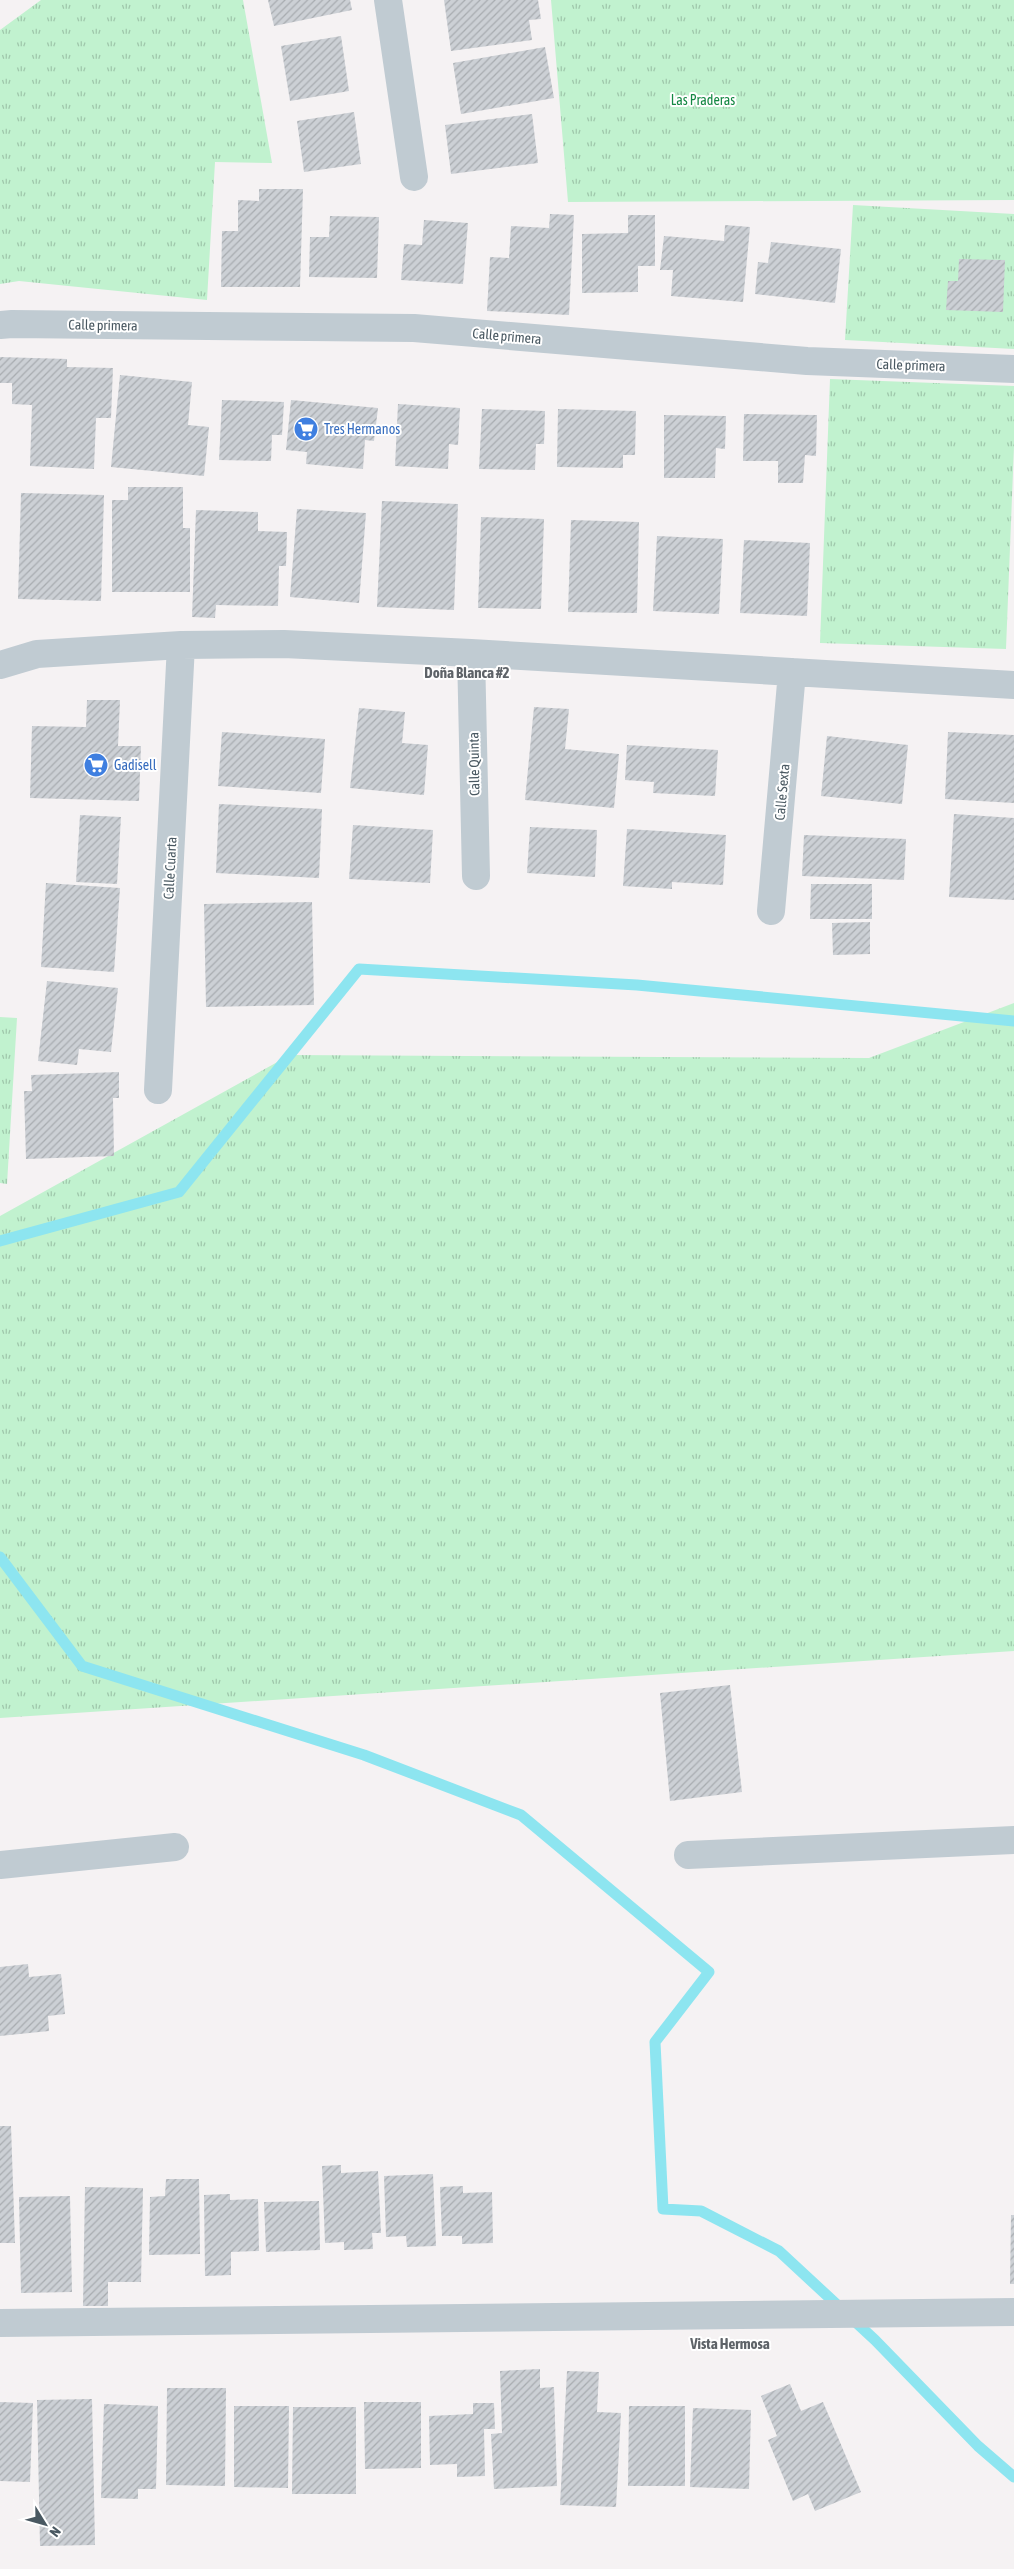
<svg xmlns="http://www.w3.org/2000/svg" width="1014" height="2569" font-family="'Asap Condensed',sans-serif">
  <defs>
    <pattern id="grass-tufts" width="24" height="20" patternUnits="userSpaceOnUse" patternTransform="scale(1.25)"><rect width="24" height="20" fill="#c1f2cf"/><path d="M3 7l-1-3M5 7V3M7 7l1-3M15 17l-1-3M17 17v-4M19 17l1-3" fill="none" stroke="#9fc7ab"/></pattern>
    <pattern id="building-hatch" width="6" height="6" patternUnits="userSpaceOnUse" patternTransform="scale(1.25)"><rect width="6" height="6" fill="#ccd0d5"/><path d="M-1 1l2-2M0 6l6-6M5 7l2-2" fill="none" stroke="#a8acb0"/></pattern>
  </defs>
  <rect width="100%" height="100%" fill="#f5f2f3"/>
  <!-- grass -->
  <path fill="url(#grass-tufts)" d="M41,0h202l29,163 -57,-1 -8,138 -188,-19 -19,3v-254z
    M551,0h463v200l-446,2z
    M853,205l161,9v135l-169,-9z
    M830,379l184,7v60l-8,203 -186,-6z
    M1014,1003v648l-1014,67v-502l290,-161 579,3z
    M0,1017l17,1 -10,166 -7,-1z"/>
  <g fill="none" stroke-linecap="round" stroke-linejoin="round">
    <!-- stream -->
    <path stroke="#8de5f0" stroke-width="11" d="M0,1241l179,-49 180,-223 278,16 377,36
      M0,1557l82,109 282,89 157,60 188,157 -54,70 8,167 38,2 78,40 96,89 103,106 36,31"/>
  </g>
  <!-- building -->
  <path fill="url(#building-hatch)" d="M268,0h82l2,10 -78,16z
    M444,0h94l3,19 -12,1 3,20 -81,11z
    M341,36l8,55 -59,10 -9,-55z
    M545,47l9,51 -93,16 -8,-51z
    M354,112l7,52 -57,8 -7,-51z
    M532,114l6,49 -87,11 -6,-49z
    M259,189h44l-3,98h-79l1,-56h16v-31l21,1z
    M550,214l24,1 -5,100 -82,-4 3,-54 19,1 2,-32 38,2z
    M628,215h27v51h-17v26l-56,1v-59l46,-1z
    M330,216l49,1 -2,61 -68,-1 1,-40h19z
    M424,220l44,3 -5,61 -62,-4 3,-36 18,1z
    M725,225l25,2 -7,75 -72,-6 2,-26h-13l4,-34 60,5z
    M771,242l70,7 -6,54 -80,-9 3,-32 10,1z
    M959,259l46,1 -2,52 -57,-2 2,-29h10z
    M0,357l67,2v8l46,1 -2,50h-15l-2,51 -64,-3 2,-61 -20,-1v-21h-12z
    M120,375l72,7 -4,43 21,2 -5,49 -93,-9z
    M222,400l62,2 -2,33h-10l-1,26 -52,-1z
    M291,400l87,8 -4,33 -9,-1 -2,29 -57,-5 1,-12 -21,-2z
    M398,404l62,4 -2,37 -9,-1 -1,25 -53,-3z
    M482,409l63,2 -1,33h-8l-1,26 -56,-1z
    M558,409l78,2 -1,44h-12v13l-66,-1z
    M744,414l73,1 -1,41 -11,-1 -2,28h-25v-22h-35z
    M664,415l62,1 -1,33 -9,-1 -1,30h-51z
    M128,487h55v41h7v64h-78v-92h16z
    M21,493l83,2 -3,106 -83,-2z
    M382,501l76,3 -4,106 -77,-3z
    M297,509l69,4 -7,90 -69,-6z
    M196,510l62,2v19l29,1 -1,34h-7l-1,40 -62,-1 -1,13 -23,-1z
    M481,517l63,2 -3,90 -63,-1z
    M571,520l68,2 -2,91 -69,-1z
    M657,536l66,3 -4,75 -66,-3z
    M744,540l66,3 -3,73 -67,-3z
    M87,700h33l-2,46h23l-2,55 -109,-3 2,-72 54,1z
    M534,707l35,2 -4,40 54,5 -5,54 -89,-8z
    M359,708l46,4 -3,31 26,2 -4,50 -74,-7z
    M222,732l103,7 -4,54 -103,-7z
    M948,732l66,3v68l-69,-4z
    M827,736l81,9 -6,59 -81,-8z
    M627,745l91,5 -3,46 -62,-3 1,-11 -29,-2z
    M219,804l103,5 -3,69 -103,-5z
    M954,814l60,4v82l-65,-3z
    M80,815l41,2 -4,67 -41,-2z
    M353,825l80,5 -3,53 -81,-4z
    M530,827l67,3 -2,47 -68,-4z
    M627,829l99,6 -3,50 -51,-3v7l-49,-3z
    M804,835l102,4 -2,41 -102,-4z
    M46,883l74,5 -6,84 -73,-5z
    M811,884h61v35h-62z
    M312,902l2,103 -108,2 -2,-103z
    M870,922v32l-37,1 -1,-32z
    M47,981l71,7 -7,64 -32,-3 -2,16 -39,-4z
    M119,1072v26h-6l1,58 -88,3 -2,-68h8l-1,-16z
    M730,1685l12,107 -72,9 -10,-108z
    M28,1964l1,13 32,-3 4,40 -17,2 1,15 -49,5v-69z
    M0,2126h11l4,117h-15z
    M341,2165v8l37,-2 3,62h-9l1,16 -29,1v-8l-19,1 -3,-77z
    M433,2174l3,72 -29,1 -1,-11 -20,1 -2,-61z
    M166,2179h33l1,75 -51,1 1,-58 15,-1z
    M463,2186v7l29,-1 1,51 -31,1v-8h-20l-2,-49z
    M85,2187l58,1 -2,94h-33v24h-25z
    M230,2194v6l28,-1 1,52 -28,1v23l-26,1 -1,-81z
    M70,2196l2,96 -51,1 -2,-96z
    M319,2201l1,49 -54,2 -2,-50z
    M1011,2215h3v69h-4z
    M540,2369v19l14,-1 3,99 -63,3 -3,-55 11,-1 -2,-62z
    M567,2371l32,1 -2,40 24,1 -5,94 -56,-2z
    M790,2384l11,27 22,-9 38,90 -46,19 -7,-17 -15,7 -25,-61 9,-4 -16,-40z
    M167,2388h59l-1,98 -59,-1z
    M92,2399l3,146 -55,1 -3,-146z
    M0,2402l33,1 -3,79 -30,-1z
    M364,2402h57v66l-56,1z
    M473,2403h21l1,26h-11l1,47 -28,1v-13l-27,1 -1,-49 44,-2z
    M104,2404l54,2 -2,83h-18v10l-37,-1z
    M234,2406h55l-1,82 -54,-1z
    M629,2406h56v80h-57z
    M293,2407h63v87h-64z
    M693,2408l58,2 -2,79 -59,-2z"/>
  <g fill="none" stroke-linecap="round" stroke-linejoin="round">
    <!-- minor -->
    <path stroke="#c0cbd2" stroke-width="28" d="M388,0l26,177
      M0,325l12,-1 402,4 393,33 207,8
      M471,653l5,223
      M0,665l37,-11 144,-9 103,-1 187,9 543,32
      M771,911l21,-239
      M158,1090l23,-445
      M688,1855l326,-15
      M0,1865l175,-18
      M0,2323l1014,-11"/>
  </g>
  <!-- icons -->
  <defs>
    <symbol id="supermarket-disc" viewBox="-11 -11 22 22"><circle r="9.5" fill="#3f7fe0" stroke="#fff"/><path d="M-6-5.5h2.5l.6 2H6L4.5 2H-2.5L-4.4-4H-6ZM-1.5 3.2a1.3 1.3 0 1 0 .1 0ZM3 3.2a1.3 1.3 0 1 0 .1 0Z" fill="#fff"/></symbol>
  </defs>
  <g fill-rule="evenodd">
    <use href="#supermarket-disc" x="292" y="415" width="28" height="28"/>
    <use href="#supermarket-disc" x="82" y="751" width="28" height="28"/>
  </g>
  <g text-anchor="middle" stroke-width="4" stroke-linejoin="round" paint-order="stroke">
    <!-- park labels -->
    <g font-size="14" fill="#148843" stroke="#fff">
      <text x="703" y="105">Las Praderas</text>
    </g>
    <!-- street labels -->
    <g font-size="14" fill="#495861" stroke="#fff">
      <text transform="translate(103 325) rotate(1)" y="5">Calle primera</text>
      <text transform="translate(507 336) rotate(5)" y="5">Calle primera</text>
      <text transform="translate(911 365) rotate(2)" y="5">Calle primera</text>
      <text transform="translate(474 764) rotate(-91)" y="5">Calle Quinta</text>
      <text transform="translate(782 792) rotate(-85)" y="5">Calle Sexta</text>
      <text transform="translate(170 868) rotate(-87)" y="5">Calle Cuarta</text>
    </g>
    <!-- shop labels -->
    <g font-size="14" fill="#366cbe" stroke="#fff" text-anchor="start">
      <text x="324" y="434">Tres Hermanos</text>
      <text x="114" y="770">Gadisell</text>
    </g>
    <!-- neighbourhood labels -->
    <g font-size="15" font-weight="bold" fill="#5e6368" stroke="#fff">
      <text x="467" y="678">Doña Blanca #2</text>
      <text x="730" y="2349">Vista Hermosa</text>
    </g>
  </g>
  <!-- north arrow -->
  <g transform="translate(45 2524) rotate(127)" stroke="#ffffff" stroke-width="4" paint-order="stroke">
  <path d="M0-4L9 19L0 12L-9 19Z" fill="#495861"/>
  <text y="-8" font-size="14" font-weight="bold" text-anchor="middle" fill="#495861">N</text>
  </g>
</svg>
